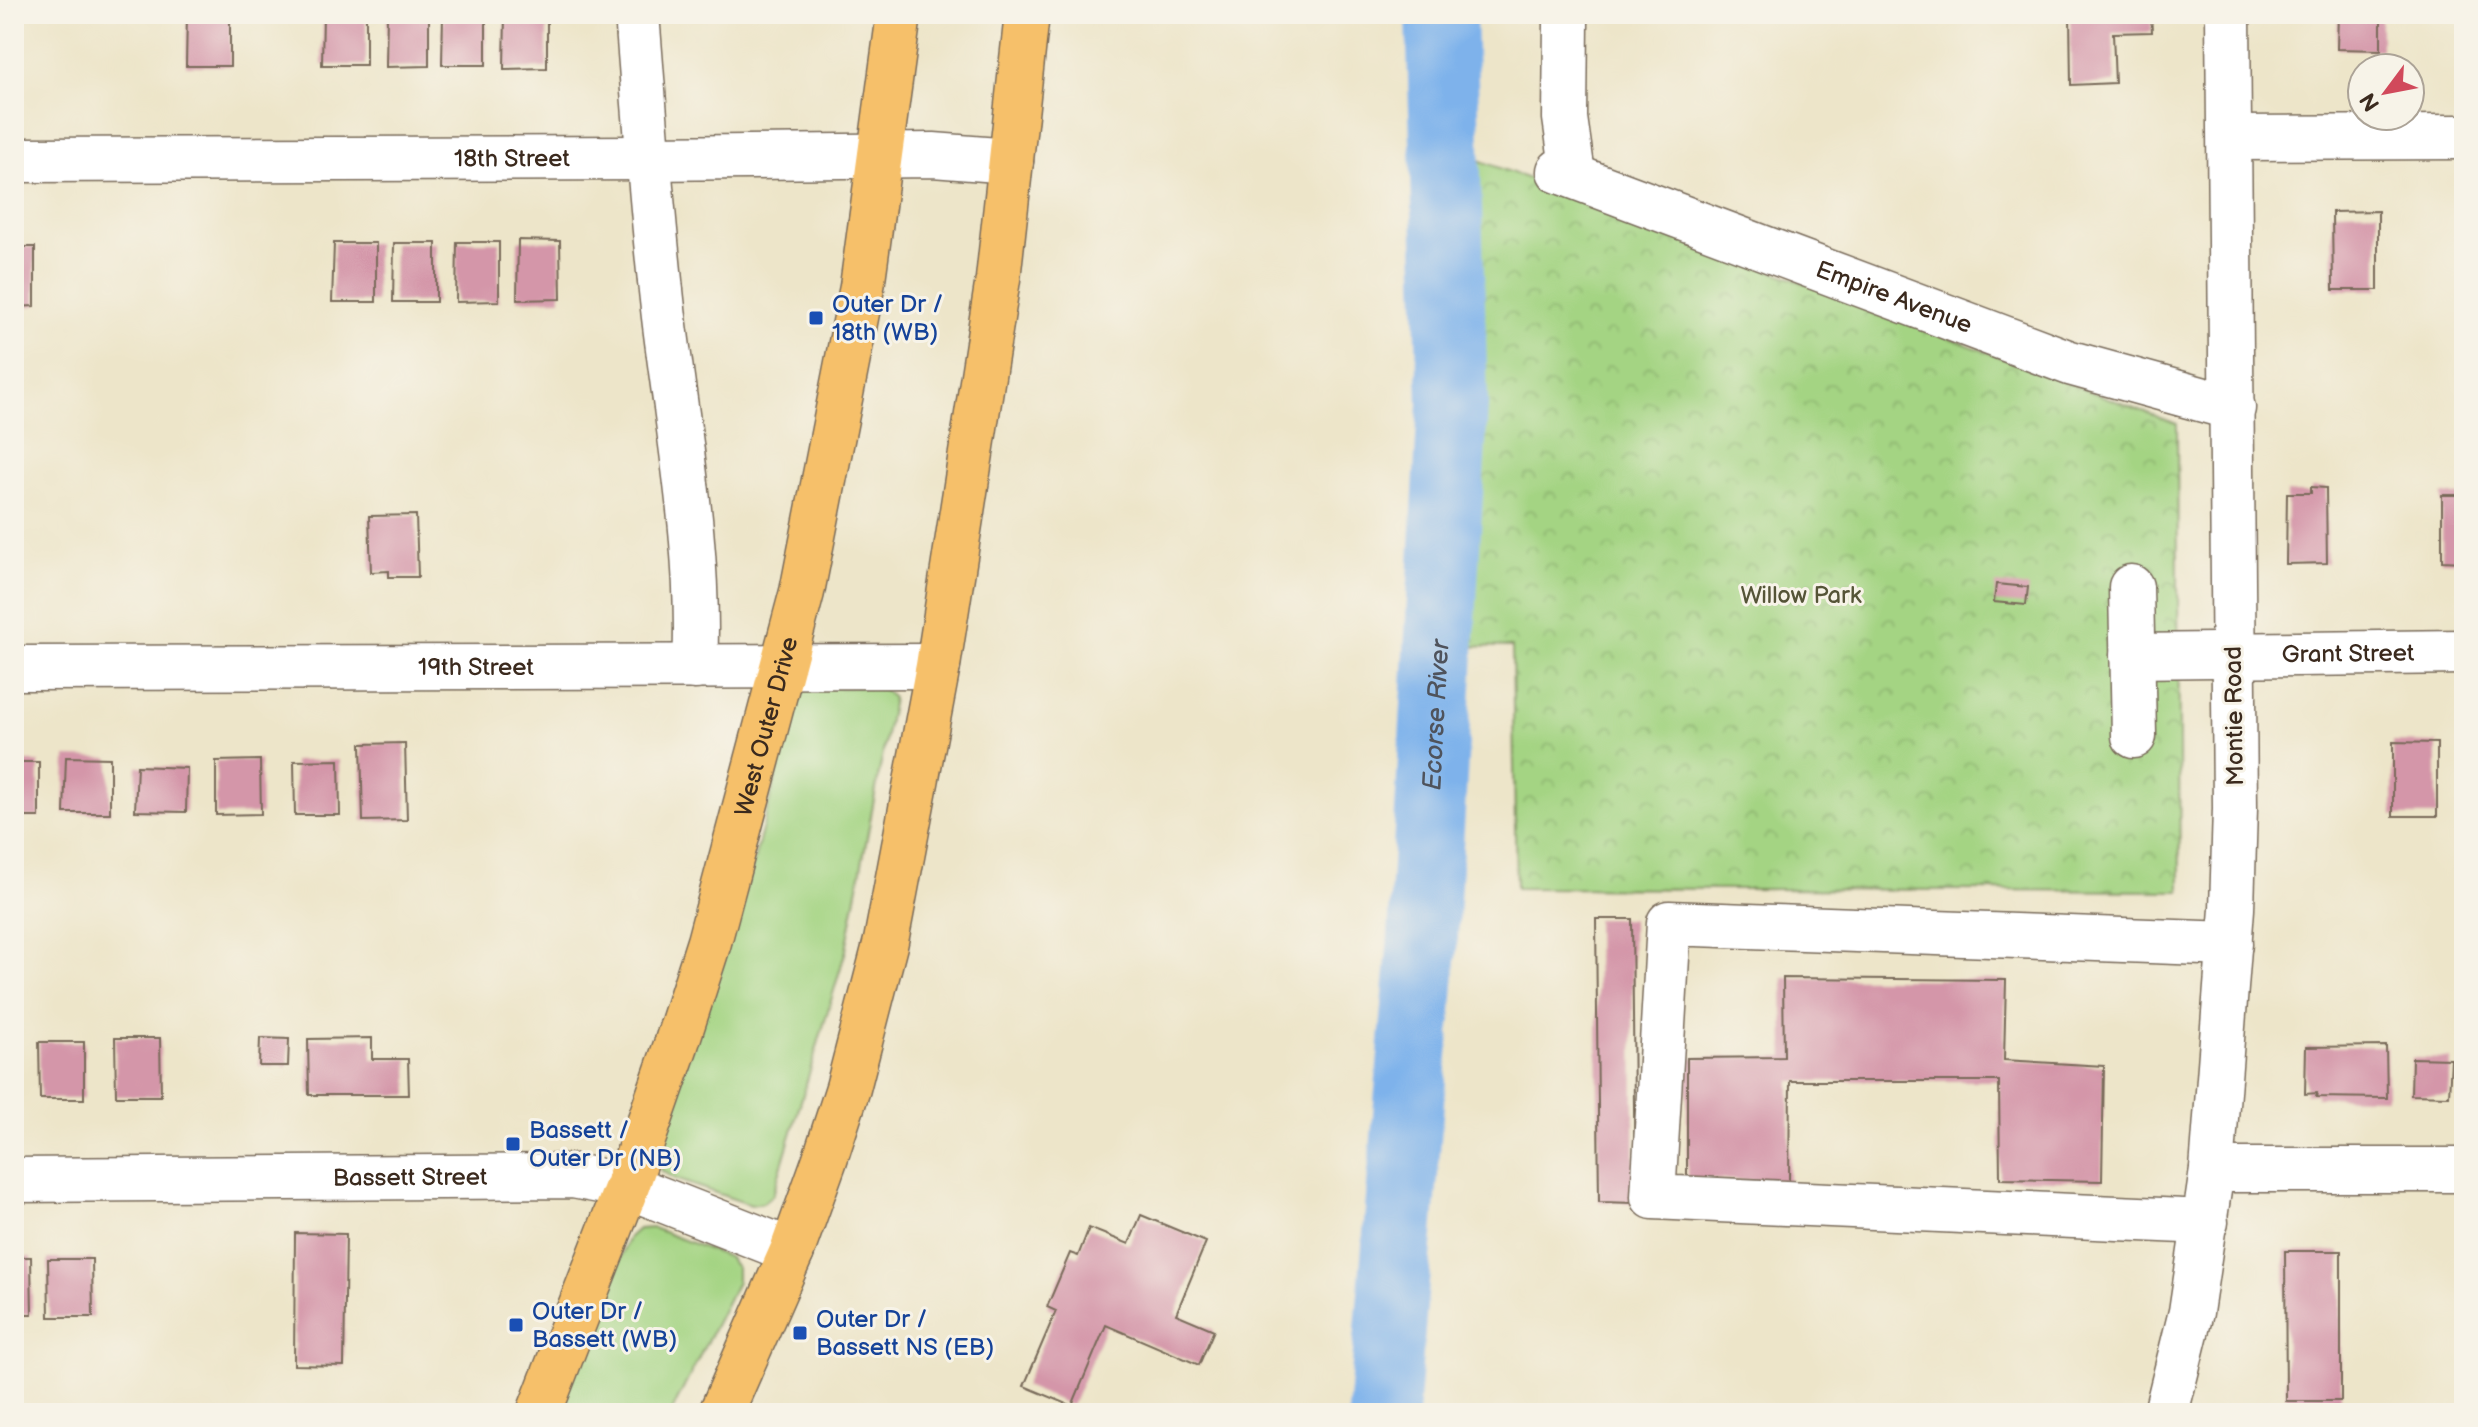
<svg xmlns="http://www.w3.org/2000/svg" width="2478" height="1427" font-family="'Balsamiq Sans',sans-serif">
  <defs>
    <pattern id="park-crowns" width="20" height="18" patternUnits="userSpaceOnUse" patternTransform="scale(2)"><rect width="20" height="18" fill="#a4d483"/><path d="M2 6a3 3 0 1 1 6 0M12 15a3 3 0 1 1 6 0" fill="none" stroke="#8eb671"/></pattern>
  </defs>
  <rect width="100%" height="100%" fill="#f7f3e8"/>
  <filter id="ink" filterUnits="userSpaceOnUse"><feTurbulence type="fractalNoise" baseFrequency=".0125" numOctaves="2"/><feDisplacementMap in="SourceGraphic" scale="16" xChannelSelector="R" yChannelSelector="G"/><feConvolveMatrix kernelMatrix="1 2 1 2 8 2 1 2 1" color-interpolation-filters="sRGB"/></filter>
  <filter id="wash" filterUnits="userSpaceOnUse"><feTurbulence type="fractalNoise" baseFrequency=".006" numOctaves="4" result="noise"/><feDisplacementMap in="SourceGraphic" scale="32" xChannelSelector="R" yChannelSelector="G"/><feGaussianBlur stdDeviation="1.8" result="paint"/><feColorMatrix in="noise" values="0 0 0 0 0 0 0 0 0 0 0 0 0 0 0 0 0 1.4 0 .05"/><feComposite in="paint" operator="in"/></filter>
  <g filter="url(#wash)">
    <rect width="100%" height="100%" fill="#ede5c9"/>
    <!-- grass -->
    <path fill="#a4d483" stroke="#707f50" stroke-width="2" d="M872,687l11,2 10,9 -47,252 -73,245 -10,8 -12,2 -76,-26 -13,-8 -5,-13 12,-46 82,-240 46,-174 9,-10z
      M653,1228l75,29 9,11v14l-66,131h-117l75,-176 9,-8z"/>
    <!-- park -->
    <path fill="url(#park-crowns)" stroke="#707f50" stroke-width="2" d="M1452,150l725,274 3,467 -664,-3 -4,-241 -65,-1z"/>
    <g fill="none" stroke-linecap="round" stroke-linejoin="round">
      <!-- river -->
      <path stroke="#7eb2eb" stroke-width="70" id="s1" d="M1383,1413l40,-477 30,-532 -12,-390"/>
    </g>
    <g id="blocks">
      <!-- building -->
      <path fill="#d496a9" d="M14,14h6v53l-6,1z
        M187,14h43v52h-44z
        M323,14h43v51h-44z
        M387,14h42v52l-43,1z
        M443,14h43v51h-44z
        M505,14h42v54l-43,1z
        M2070,14h81l1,18 -39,1 2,50 -44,2z
        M2338,14h43v36l-44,-1z
        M2378,211v79h-45l-1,-78z
        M518,240l42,1 1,58 -44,1z
        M457,242h42v59l-43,1z
        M334,243h42v59h-44z
        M394,243h42v59h-43z
        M14,247h21v59l-21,1z
        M2311,487l15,1 1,75 -41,1 1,-71h24z
        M2442,495h22v67l-22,-1z
        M416,515l2,62h-29v-6l-18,1 -2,-56z
        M1996,584l32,3 -2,18 -32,-3z
        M2393,742l44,1v73h-44z
        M405,743l2,77 -44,1 -2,-77z
        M66,757l44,1v55h-46z
        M260,760l1,54 -45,1v-54z
        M339,760l1,55h-45l-1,-54z
        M14,762h25v55h-25z
        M137,766l50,2 -1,44 -51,-1z
        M1596,919h36l3,284 -36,-1z
        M1783,978l223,2 -2,80 100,6 -2,115 -102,-2 -1,-98h-209l-1,100 -102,-2v-121l97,-1z
        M115,1038h45l1,58h-45z
        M260,1038l29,1 -1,27h-29z
        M372,1038v21h36l1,36h-100l-1,-56z
        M39,1042h45v57h-44z
        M2386,1046l1,52 -71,-1 1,-4 -12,1 1,-47z
        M2412,1058l39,1 -2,37 -38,-1z
        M1141,1215l65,27 -30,72 38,16 -15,35 -93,-40 -34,81 -48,-20 32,-75 -9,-4 23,-54 8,3 11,-28 40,16z
        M295,1233l51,1 -2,132 -50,-1z
        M2285,1251h56v150h-55z
        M14,1257h17l1,57h-18z
        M48,1259h44l1,58h-44z
        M2338,1408v5h-70v-4z"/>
    </g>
  </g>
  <g filter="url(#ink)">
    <use href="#blocks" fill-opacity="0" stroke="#796b5a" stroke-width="2"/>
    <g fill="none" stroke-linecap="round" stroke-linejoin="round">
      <defs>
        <g id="minor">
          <path d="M637,14c8,101 15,202 27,303 14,116 37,232 31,350"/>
          <path d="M1566,21l-1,97 8,56"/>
          <path d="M2230,138l234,-1"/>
          <path id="s2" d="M14,160l634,-2 285,-3 78,6"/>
          <path id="s3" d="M1559,171l511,192 163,45"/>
          <path d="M2131,587l3,149"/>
          <path id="s4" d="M2132,656l332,-4"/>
          <path id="s5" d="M14,668l924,-2"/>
          <path d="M2212,1170h252"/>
          <path id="s6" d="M14,1180l559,-4 54,10 165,65"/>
          <path d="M2206,1222l-553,-25 16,-274 561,21"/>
          <path d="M2166,1413l25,-101 21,-142 20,-261 3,-101 -7,-794"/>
        </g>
        <g id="major">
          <path id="s7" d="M539,1413l88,-227 49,-141 33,-103 93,-350 60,-305 37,-273"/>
          <path d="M721,1413l71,-162 33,-92 23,-71 38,-147 52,-275 60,-387 29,-265"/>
        </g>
      </defs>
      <!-- minor casing -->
      <use href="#minor" stroke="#796b5a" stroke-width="47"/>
      <!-- major casing -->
      <use href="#major" stroke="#796b5a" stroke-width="47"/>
      <!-- minor -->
      <use href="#minor" stroke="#fff" stroke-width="44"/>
      <!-- major -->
      <use href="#major" stroke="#f6c06b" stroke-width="44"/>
    </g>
  </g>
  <!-- markers -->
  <g fill="#1a4fb4" stroke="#f7f3e8" stroke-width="3">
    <rect x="808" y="310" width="16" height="16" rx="4"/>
    <rect x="505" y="1136" width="16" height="16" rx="4"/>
    <rect x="508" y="1317" width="16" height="16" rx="4"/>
    <rect x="792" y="1325" width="16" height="16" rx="4"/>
  </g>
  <g text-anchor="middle" stroke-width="6" stroke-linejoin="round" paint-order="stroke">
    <!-- street labels -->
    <g font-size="24" fill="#3b2a1e" stroke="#f7f3e8">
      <text dy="8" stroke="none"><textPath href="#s2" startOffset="498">18th Street</textPath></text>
      <text dy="8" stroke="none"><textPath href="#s3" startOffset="358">Empire Avenue</textPath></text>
      <text dy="8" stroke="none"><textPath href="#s4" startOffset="216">Grant Street</textPath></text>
      <text dy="8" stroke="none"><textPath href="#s5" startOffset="462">19th Street</textPath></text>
      <text transform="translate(2234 716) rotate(-91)" y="8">Montie Road</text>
      <text dy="8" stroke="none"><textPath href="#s7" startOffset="724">West Outer Drive</textPath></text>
      <text dy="8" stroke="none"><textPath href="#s6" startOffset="396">Bassett Street</textPath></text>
    </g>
    <!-- transit labels -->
    <g font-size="24" fill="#164399" stroke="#f7f3e8" text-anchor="start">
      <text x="832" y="312">Outer Dr /<tspan x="832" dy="28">18th (WB)</tspan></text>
      <text x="529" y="1138">Bassett /<tspan x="529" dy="28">Outer Dr (NB)</tspan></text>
      <text x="532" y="1319">Outer Dr /<tspan x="532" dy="28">Bassett (WB)</tspan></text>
      <text x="816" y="1327">Outer Dr /<tspan x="816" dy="28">Bassett NS (EB)</tspan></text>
    </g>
    <!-- park labels -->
    <g font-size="24" fill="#555437" stroke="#f7f3e8">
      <text x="1801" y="603">Willow Park</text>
    </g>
    <!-- water labels -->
    <g font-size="26" font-style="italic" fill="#4f535c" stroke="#f7f3e8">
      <text dy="9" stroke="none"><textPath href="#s1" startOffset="700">Ecorse River</textPath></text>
    </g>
  </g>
  <!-- margin -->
  <rect width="2478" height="1427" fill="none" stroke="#f7f3e8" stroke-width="48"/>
  <!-- north arrow -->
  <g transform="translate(2386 92) rotate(238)"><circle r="38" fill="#f7f3e8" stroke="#aca397" stroke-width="2"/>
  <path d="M0-6L14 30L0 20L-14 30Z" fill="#d1495b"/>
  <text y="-12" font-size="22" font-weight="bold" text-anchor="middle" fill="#3b2a1e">N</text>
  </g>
</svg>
